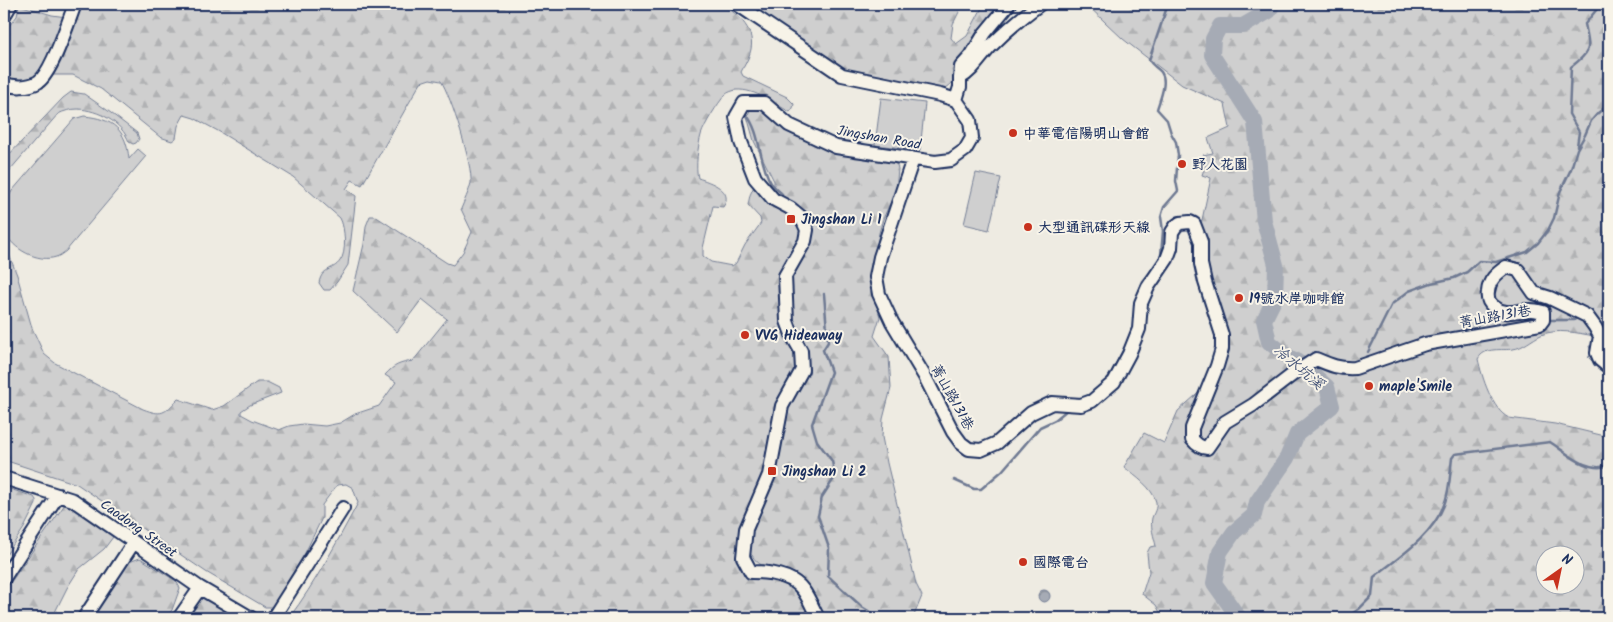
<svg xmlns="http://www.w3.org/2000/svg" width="1613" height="622" font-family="Kalam,'LXGW WenKai TC',sans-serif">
  <defs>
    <pattern id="forest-firs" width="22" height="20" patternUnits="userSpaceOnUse" patternTransform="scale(1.25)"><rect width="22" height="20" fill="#cfcfcf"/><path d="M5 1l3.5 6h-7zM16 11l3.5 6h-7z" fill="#b1b2b4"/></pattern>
    <pattern id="water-waves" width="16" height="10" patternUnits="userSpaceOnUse" patternTransform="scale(1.25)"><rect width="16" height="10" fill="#a6abb5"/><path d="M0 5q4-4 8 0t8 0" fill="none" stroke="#868c96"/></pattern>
  </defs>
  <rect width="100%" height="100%" fill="#eeebe2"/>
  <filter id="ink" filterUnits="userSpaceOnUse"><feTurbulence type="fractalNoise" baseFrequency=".02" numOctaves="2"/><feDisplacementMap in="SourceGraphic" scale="10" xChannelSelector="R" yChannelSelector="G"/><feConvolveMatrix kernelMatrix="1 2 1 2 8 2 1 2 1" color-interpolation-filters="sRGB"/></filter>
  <g filter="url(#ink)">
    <!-- green -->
    <path fill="#cfcfcf" stroke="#757f96" d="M881,98l44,5 -5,47 -45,-5z
      M84,116c29,3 42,13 45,43l9,-10 8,7 -80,95c-3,2 -6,5 -10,6 -18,6 -44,-8 -51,-25 -5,-13 0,-30 7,-41l62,-72z
      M976,173l25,5 -12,52 -25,-6z"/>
    <!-- forest -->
    <path fill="url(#forest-firs)" stroke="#757f96" fill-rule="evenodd" d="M80,4h642c17,11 35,27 28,49 -2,7 -6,13 -9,19l2,4 44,21 7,7 -1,4 -3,4c-17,-9 -34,-23 -54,-22 -4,1 -8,2 -11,5 -7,8 -21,30 -24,40 -3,11 -6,32 -3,43 12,4 37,12 25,29l-10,-1 -10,42v8l8,6 21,4 4,-3 9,-18 16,-22 -1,-5 -12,-13 2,-10 5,-11 15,5 4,-1v-7l-20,-40 -7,-25 5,-9 7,-1 23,19 107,34 8,6 1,4 -2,21 -13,29 -4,14 -7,45 2,17 6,22 -6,19 15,21 2,31 -8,31 -1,18 5,26 23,95 6,26 6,12 -9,22h-89c-4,-10 -9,-23 -16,-31 -14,-19 -46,-12 -56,-32h-4l-3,13c12,4 26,7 38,13 14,7 22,24 29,37h-523c27,-36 48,-76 69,-115l-5,-15 -7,-4 -9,1 -15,20v13l-17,35 -33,54h-7l-59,-35 -129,-88 -73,-24v-218l13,33 15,53 12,26 11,9 88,46c19,7 21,5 35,-10l34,11 12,-4 33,-24h10l12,6 2,5 -31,12 -9,6v3l11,6 27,10 10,-4 14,-2 22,2 15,-3 15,-9 24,-8 17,-24 -11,-7c9,-10 15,-12 28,-14l34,-42 -25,-20 -25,33 -44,-41 11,-47 2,-18 4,-10h5l72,47 6,2 10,-13 9,-20 -11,-23c3,-8 8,-17 10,-26 2,-17 -20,-87 -30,-102l-11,-2 -9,3 -59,103 -10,-5 -6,9 10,7 -8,69 -11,17 -7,8h-6l-5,-7c3,-16 14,-12 21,-22 7,-8 5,-34 0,-43l-47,-41 -75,-46 -24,-13 -10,-3 -6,11 -2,12 -4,3 -12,-4 -59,-48 -28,-14h-20l-29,5 -20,-1v-47l13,-16 2,-11 33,10 22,3z
      M746,4h146l11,1 2,-1h58l-10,20 -2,14 5,6 11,-8 17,-32h25l-51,66c-4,11 -7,18 -19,20l-95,-18z
      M1086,4h523v359h-15l-6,-6 4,-1 -3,-10h4l1,-10c-16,-3 -37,-8 -53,-1 -9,4 -18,13 -28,14 -11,2 -28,-3 -35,10 4,18 14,51 31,59l46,6 54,13v181h-446l-7,-13 -14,-11 7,-22 -2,-19 3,-6 6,-1c-2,-9 -6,-20 -4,-28 2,-6 5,-9 4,-16 -3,-14 -21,-26 -32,-35l20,-34 20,10 14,-32 26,-23 14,-39 -2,-15 -17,-54 -5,-42 -4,-8 12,-10 9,-42 -9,-3 3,-9 -2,-11 10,-2 -5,-15 22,-10 -5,-24 -43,-19 -59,-46zM1546,554h30v30h-30z
      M71,92l13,2 23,16 30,23 2,6 -3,4 -3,1 -4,-2c-7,-20 -31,-32 -51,-33 -7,0 -14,2 -20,5l-54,63v-17l59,-62z
      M4,487l30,10 2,3v4l-12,24 -20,30z
      M65,504l48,33 -9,12 -25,20 -12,19 -15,30h-48v-26z
      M140,558l36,23 4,7 -8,22 -7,8h-73l37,-56z
      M203,595l36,23h-56z"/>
    <!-- water -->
    <path fill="url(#water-waves)" stroke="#6e7992" d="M1038 596a6 6 0 1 1 12 0a6 6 0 1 1-12 0Z"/>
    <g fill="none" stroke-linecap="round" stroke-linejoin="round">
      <!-- stream -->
      <path stroke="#6e7992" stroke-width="2.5" d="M746,114c16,20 12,48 25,69 3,4 8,8 11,11
        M1577,146l2,-14 -10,-18 2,-47c21,-16 19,-18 14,-43l16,-20
        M1157,263l4,-8 2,-24 -2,-14 3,-10 14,-16 -2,-10 2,-26 -2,-13 -5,-9 -4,-13 -10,-11c3,-10 11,-28 4,-37 -4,-5 -9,-6 -12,-12l19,-56
        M824,294l4,48 -5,8 8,22 -19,52 5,17 15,20 3,16 -13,20 -4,19 11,32 -1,28 34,31 18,11
        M1136,300l7,-19 11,-13
        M1134,317l1,-12
        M1549,320h25l3,-3
        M1368,352l24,-48 17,-13 22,-8 23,-5 13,-6 12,-11 17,1 31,-10 11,-9 10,-13 6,-12 6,-26 11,-23 6,-20 8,-14 6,-14 7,-8 11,-9
        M1105,382l6,-8 17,-33
        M954,480l20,9h7l21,-18 38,-44 15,-7 12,-10
        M1346,618l13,-9 13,-13 2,-19c25,-20 58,-41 70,-72 6,-15 6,-31 8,-47l3,-4 95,-12c17,11 38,32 59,23"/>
      <!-- river -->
      <path stroke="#a6abb5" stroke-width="16" d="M1239,618l-25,-35 6,-31 14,-20 20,-17 3,-13 30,-44 10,-24 35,-28 -5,-19 -23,-21 -17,-10 -18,-14 -5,-22 11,-22 1,-33 -12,-44 -9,-99 -43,-67 1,-16 7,-13h23l26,-15 4,-7"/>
      <defs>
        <path id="minor" d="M737,4l105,71 98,20 16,5 14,20 2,18 -7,12 -14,10 -16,2 -99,-15 -47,-22 -25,-22h-20l-8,14 5,25 14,36 18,21 17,9 11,9 6,13 -2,11 -20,35 2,45 6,16 8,14 1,19 -20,36 -13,69 -23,54 -3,28 8,15c17,0 41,3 52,18 6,8 10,19 15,28
          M4,16l7,-12
          M960,78l1,-11 10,-11 14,-23 24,-29
          M4,84c10,3 24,4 34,-2 14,-9 31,-62 37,-78
          M956,100l4,-13v-9c13,-7 21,-22 32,-33 15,-15 31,-29 48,-41
          M913,159l-33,98 -4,20 3,17 13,28 33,55 28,55 8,11 8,6 12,1 16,-7 34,-30 21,-10 29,2 11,-4 22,-19 15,-28 10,-25 2,-26 7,-16 19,-28 4,-11 1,-16 4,-6 4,-3 10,-1 4,2 7,18v22l4,18 17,53v14l-5,17 -25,62v11c4,5 8,9 15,9l18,-26 28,-17 43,-33 20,-13c14,6 23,10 39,9l70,-24 115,-20 3,-4v-8c-4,-1 -8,-2 -12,-2 -15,0 -25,7 -38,-4 -4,-3 -6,-8 -5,-14 1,-12 8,-18 18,-25l12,3 16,23 16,5 37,18 8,11 5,9 -3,17 3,7 6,5 3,1
          M4,478l69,22 127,88 51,30
          M4,578l54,-83
          M84,618l50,-76
          M179,618l21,-30
          M273,618l70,-110"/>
      </defs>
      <!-- minor casing -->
      <use href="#minor" stroke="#1b2f5e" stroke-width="16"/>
      <!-- minor -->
      <use href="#minor" stroke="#f7f3e8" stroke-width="12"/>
    </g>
  </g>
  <!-- markers -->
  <g fill="#c8321e" stroke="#f7f3e8" stroke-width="2">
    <circle cx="1013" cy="133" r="5"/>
    <circle cx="1182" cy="164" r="5"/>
    <rect x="786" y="214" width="10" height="10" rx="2.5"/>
    <circle cx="1028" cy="227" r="5"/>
    <circle cx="1239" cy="298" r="5"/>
    <circle cx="745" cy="335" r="5"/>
    <circle cx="1369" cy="386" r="5"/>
    <rect x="767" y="466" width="10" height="10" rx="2.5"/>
    <circle cx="1023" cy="562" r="5"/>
  </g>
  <g text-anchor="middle" stroke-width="4" stroke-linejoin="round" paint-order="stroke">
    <!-- poi labels -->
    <g font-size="14" font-weight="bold" fill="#1b2f5e" stroke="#f7f3e8" text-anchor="start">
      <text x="1023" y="138">中華電信陽明山會館</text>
      <text x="1192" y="169">野人花園</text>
      <text x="801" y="224">Jingshan Li 1</text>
      <text x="1038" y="232">大型通訊碟形天線</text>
      <text x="1249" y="303">19號水岸咖啡館</text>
      <text x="755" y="340">VVG Hideaway</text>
      <text x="1379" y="391">maple'Smile</text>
      <text x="782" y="476">Jingshan Li 2</text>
      <text x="1033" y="567">國際電台</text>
    </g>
    <!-- street labels -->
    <g font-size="14" fill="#1b2f5e" stroke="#f7f3e8">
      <text transform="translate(879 137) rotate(10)" y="5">Jingshan Road</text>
      <text transform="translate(1495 316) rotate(-10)" y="5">菁山路131巷</text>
      <text transform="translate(953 397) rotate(61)" y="5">菁山路131巷</text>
      <text transform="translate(139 528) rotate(35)" y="5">Caodong Street</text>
    </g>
    <!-- water labels -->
    <g font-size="15" font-style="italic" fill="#455478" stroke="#f7f3e8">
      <text transform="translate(1299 367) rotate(40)" y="5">冷水坑溪</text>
    </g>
  </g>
  <!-- margin -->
  <rect width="1613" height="622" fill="none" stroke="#f7f3e8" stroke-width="20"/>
  <rect x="10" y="10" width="1593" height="602" fill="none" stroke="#1b2f5e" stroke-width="2" filter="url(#ink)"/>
  <!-- north arrow -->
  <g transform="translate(1560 570) rotate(33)"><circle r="24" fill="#f7f3e8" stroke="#9fa5b1"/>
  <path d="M0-4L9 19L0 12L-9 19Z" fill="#c8321e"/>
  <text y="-8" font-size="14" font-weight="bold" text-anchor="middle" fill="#1b2f5e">N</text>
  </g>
</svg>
